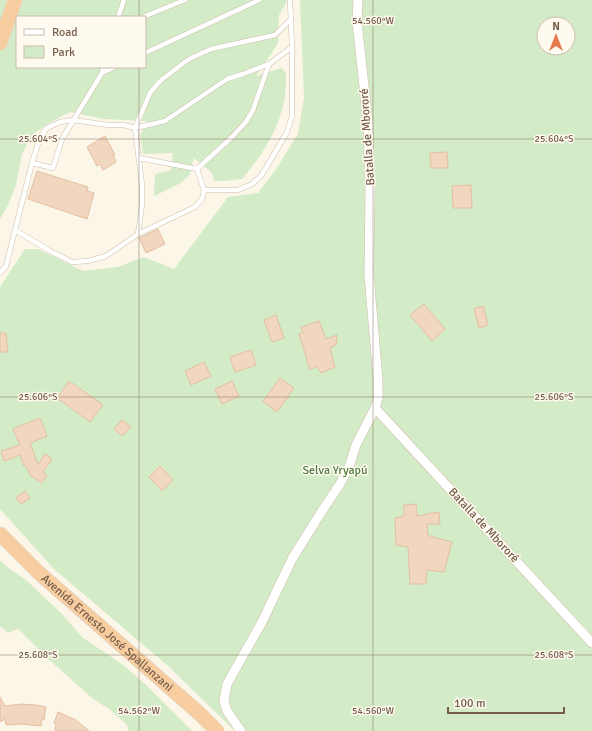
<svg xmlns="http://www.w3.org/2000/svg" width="592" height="731" font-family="Signika,sans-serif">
  <rect width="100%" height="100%" fill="#fcf6e8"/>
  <!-- green -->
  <path fill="#d3ebc6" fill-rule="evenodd" d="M0,0h286v3l-7,12 -1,28 -9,14 -13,19 26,-8 4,6c0,9 0,19 -2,28 -7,31 -22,53 -42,77l-18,2h-10l-2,-8 -18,-15 -5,18 -10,8 -25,12 1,-22 16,-4 2,-17 -30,1 -3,-19 7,-14 -44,-2 -33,-7 -21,11 -17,12 -10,19 -6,31 -8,20 -8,14zM17,17h128v50h-128z
    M300,0h292v731h-357l-67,-65 -114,-97 -54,-60v-222l25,-38h13l45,22 35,-4 26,-10 30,12 54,-72 30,-4 18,-24 22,-35 6,-36zM544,24h24v24h-24z
    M0,560l7,7 19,13 35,33 21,24 41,28 22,19 47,47h-63l-2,-6 -18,-16 -17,-11 -38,-34 -36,-35 -10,4 -8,-7z"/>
  <!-- building -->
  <path fill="#f2d7c0" stroke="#e4bfa0" d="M105,136l10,19h-2l3,7 -13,8 -3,-6 -3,2 -10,-19z
    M447,152l1,16h-17l-1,-15z
    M37,171l51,16 -1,4 7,2 -7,26 -59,-20z
    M471,185l1,23h-19l-1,-22z
    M158,229l7,15 -19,9 -7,-15z
    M424,304l21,25 -13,12 -22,-26z
    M483,306l5,19 -9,3 -5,-19z
    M276,315l8,23 -12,4 -8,-22z
    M319,321l7,18 11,-4 -1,10 -6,3 5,19 -14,6 -4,-7 -7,4 -11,-36 4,-1 -2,-6z
    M0,333h6l2,19h-8z
    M251,350l5,15 -21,7 -5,-15z
    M204,362l7,14 -20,9 -6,-14z
    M280,378l14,10 -17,24 -14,-11z
    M69,381l34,24 -13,17 -33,-24z
    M232,381l7,15 -17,8 -7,-15z
    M40,418l7,18 -17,7 8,22 7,-11 7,5 -9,13 4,3 -6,8 -11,-8 -4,-9h-2l-4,-11 -16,6 -3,-10 19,-6 -7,-16z
    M122,420l9,7 -9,9 -8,-7z
    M160,466l13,14 -11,11 -13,-14z
    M25,491l5,7 -9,6 -5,-6z
    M416,504l1,12 22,-4 1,12h-13l1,12h5v1l19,5 -8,30 -17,-2 -1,14h-16l-2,-37 -12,-2 -1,-27 9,-2v-11z
    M0,697l5,9 16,-2 15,1 10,2 -2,13 -2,-1 -1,7 -20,-2 -15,1 -1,-6 -5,3z
    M58,712l18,8 13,11h-34l1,-6 -2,-2z"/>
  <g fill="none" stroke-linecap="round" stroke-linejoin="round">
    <defs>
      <path id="service" d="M118,17l6,-17
        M143,17l42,-17
        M145,53l114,-53
        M102,73l13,-6
        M135,128l15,-35 10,-12 29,-22 22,-10 64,-14 16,-16
        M135,128l30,-7 62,-42 16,-5 26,-10 23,-17
        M139,158l58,11
        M32,163l8,-26 7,-9 13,-6 13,-2 35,5h16l11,3 7,57v19l-4,30
        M204,190l-7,-21 34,-31 15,-16 7,-12 16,-46
        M15,230l35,21 22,11 16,-1 18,-5 32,-22 57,-27 7,-8 2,-9h34l14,-6 8,-7 6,-9 21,-36 5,-16v-69l-2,-47
        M0,273l6,-7 26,-103 21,5 9,-29 40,-66 2,-6"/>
      <path id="minor" d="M375,408l217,235
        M241,731l-14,-20 -3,-10 3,-17 35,-62 30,-63 30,-48 18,-27 9,-17 7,-22 19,-37 3,-10v-18l-9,-105 1,-87 -2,-64 -11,-103 1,-21"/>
      <g id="trunk">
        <path d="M0,43l15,-43"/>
        <path id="s1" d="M0,534l38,38 162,142 17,17"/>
      </g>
    </defs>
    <!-- service casing -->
    <use href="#service" stroke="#cfbeae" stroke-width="5.5"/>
    <!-- minor casing -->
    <use href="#minor" stroke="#cfbeae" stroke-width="10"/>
    <!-- trunk casing -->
    <use href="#trunk" stroke="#dcd5d0" stroke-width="15"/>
    <!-- service -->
    <use href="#service" stroke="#fff" stroke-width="4.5"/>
    <!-- minor -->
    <use href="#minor" stroke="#fff" stroke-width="9"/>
    <!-- trunk -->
    <use href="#trunk" stroke="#f8cea1" stroke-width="14"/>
  </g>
  <!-- ticks -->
  <path fill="none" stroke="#775e4c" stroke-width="1" stroke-opacity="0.45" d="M139,0v17M373,0v731M139,67v664M0,139h592M0,397h592M0,655h592"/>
  <g text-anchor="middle" stroke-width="3" stroke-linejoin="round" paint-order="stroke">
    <!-- street labels -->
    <g font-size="12" fill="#775e4c" stroke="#fffaef">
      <text transform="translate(367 137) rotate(-94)" y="4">Batalla de Mbororé</text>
      <text transform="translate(484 525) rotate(47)" y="4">Batalla de Mbororé</text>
      <text dy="4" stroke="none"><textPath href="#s1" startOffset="146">Avenida Ernesto José Spallanzani</textPath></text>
    </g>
    <!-- park labels -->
    <g font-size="12" fill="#517d43" stroke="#fffaef">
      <text x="335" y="474">Selva Yryapú</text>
    </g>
  </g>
  <g font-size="10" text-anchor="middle" fill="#775e4c" stroke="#fffaef" stroke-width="3" stroke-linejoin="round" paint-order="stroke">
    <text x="373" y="24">54.560°W</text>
    <text x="38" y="142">25.604°S</text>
    <text x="554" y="142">25.604°S</text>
    <text x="38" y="400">25.606°S</text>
    <text x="554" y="400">25.606°S</text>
    <text x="38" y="658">25.608°S</text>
    <text x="554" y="658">25.608°S</text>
    <text x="139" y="714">54.562°W</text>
    <text x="373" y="714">54.560°W</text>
  </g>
  <!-- legend -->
  <rect x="16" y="16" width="130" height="52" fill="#fffaef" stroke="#c9bcae"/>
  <rect x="24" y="29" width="20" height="6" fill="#ffffff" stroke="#c9bcae"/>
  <text x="52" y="36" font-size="12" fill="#775e4c">Road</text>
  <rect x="24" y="46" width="20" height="12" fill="#d3ebc6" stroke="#c9bcae"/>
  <text x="52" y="56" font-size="12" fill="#775e4c">Park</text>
  <!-- north arrow -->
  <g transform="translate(556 36)"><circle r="19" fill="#fffaef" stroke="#c9bcae"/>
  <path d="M0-3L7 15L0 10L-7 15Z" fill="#e57a4f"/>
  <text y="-6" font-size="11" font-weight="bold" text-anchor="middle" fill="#775e4c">N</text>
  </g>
  <!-- scale -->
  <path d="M448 707v6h116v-6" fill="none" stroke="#775e4c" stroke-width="2"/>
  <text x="454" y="707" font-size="12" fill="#775e4c" stroke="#fffaef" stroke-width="3" paint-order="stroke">100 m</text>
</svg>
